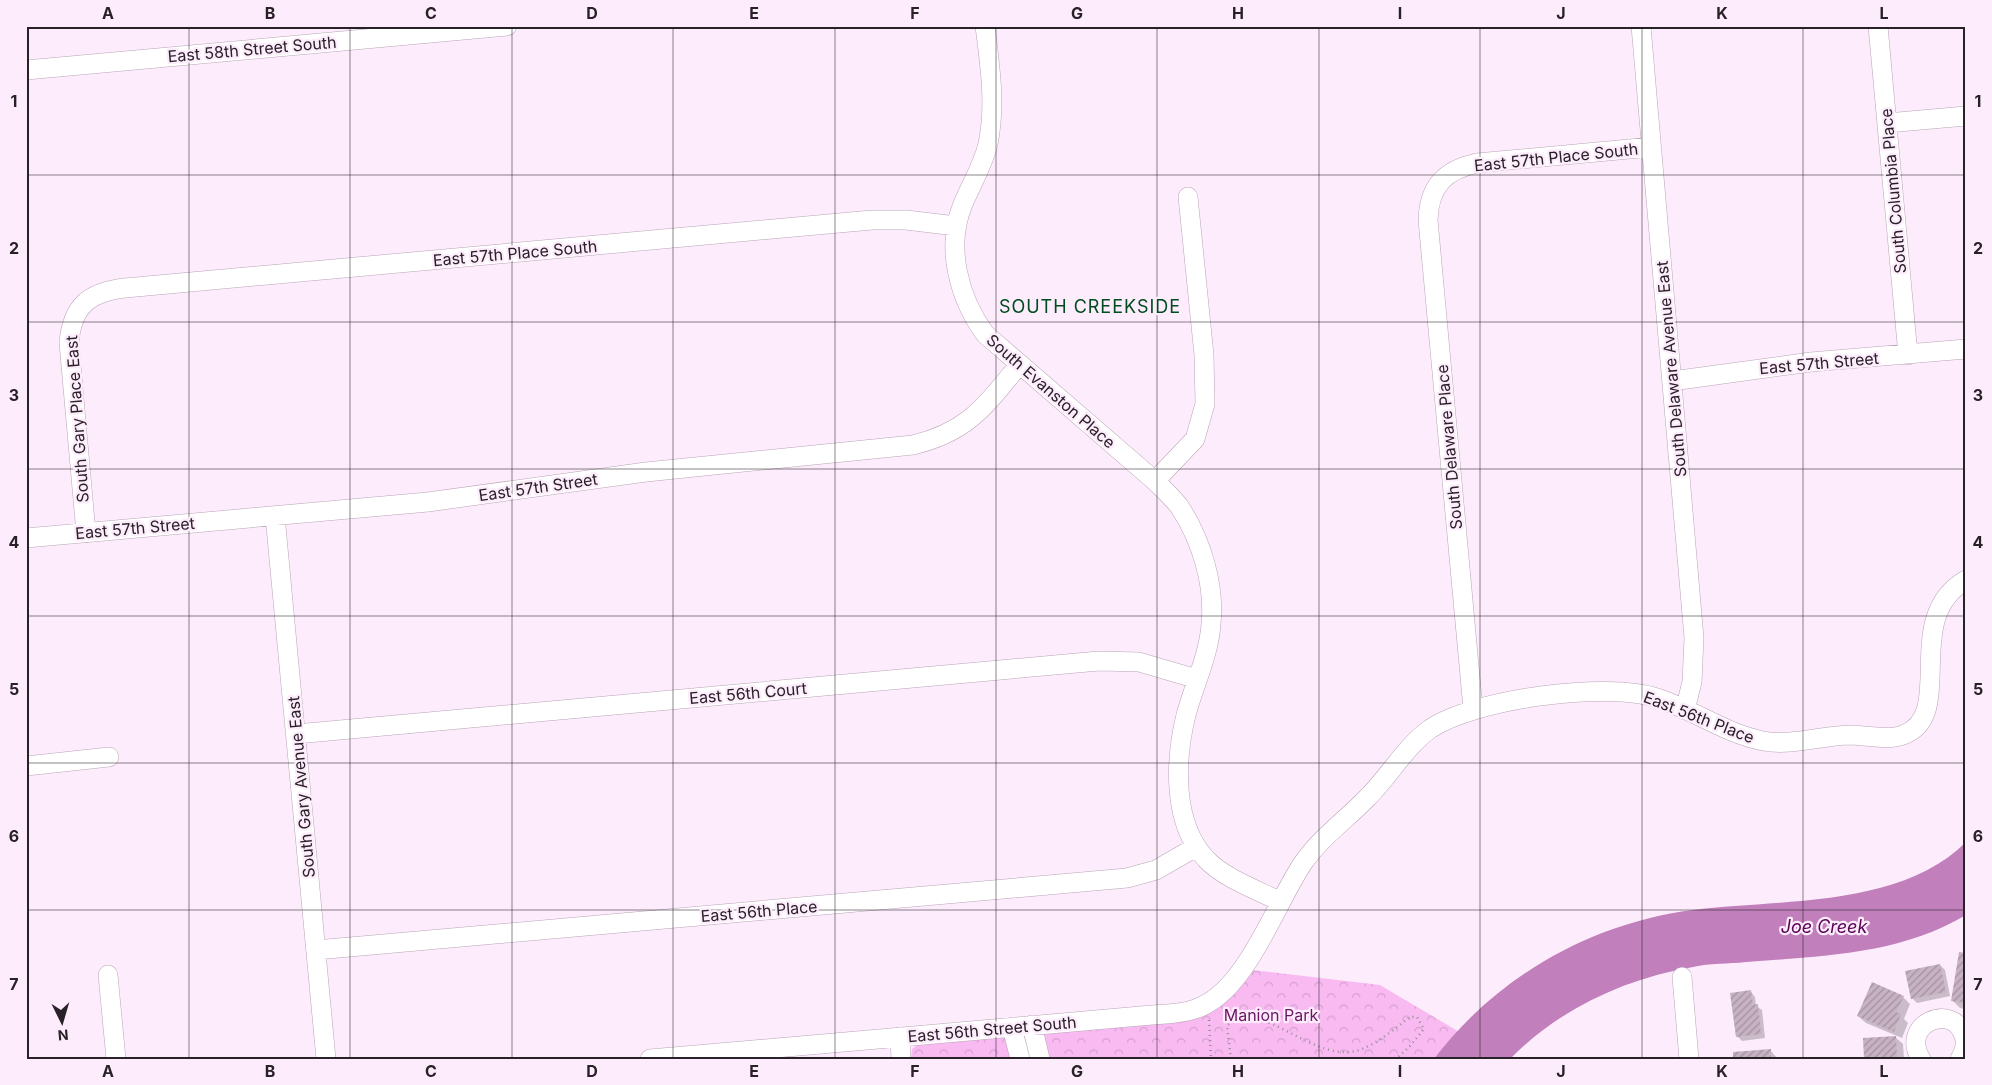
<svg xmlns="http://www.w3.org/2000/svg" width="1992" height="1085" font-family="Inter,sans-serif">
  <defs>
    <pattern id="park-crowns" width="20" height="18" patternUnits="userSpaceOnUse" patternTransform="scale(1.25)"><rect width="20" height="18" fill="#f9baf2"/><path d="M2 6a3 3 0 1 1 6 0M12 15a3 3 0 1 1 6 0" fill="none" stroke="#d5a0d0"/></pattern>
    <pattern id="building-hatch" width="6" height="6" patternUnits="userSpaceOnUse" patternTransform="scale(1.25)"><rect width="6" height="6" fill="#c7b2c4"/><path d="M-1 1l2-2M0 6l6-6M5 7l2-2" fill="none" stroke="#a2909f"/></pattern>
  </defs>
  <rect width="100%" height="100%" fill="#fdecfb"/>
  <!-- park -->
  <path fill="url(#park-crowns)" d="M1252,970l128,15 76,45 36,29h-581l1,-10 5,-4 251,-22c49,-11 54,-13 84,-53z"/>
  <!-- water -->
  <path fill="#c17fbb" d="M1966,842v73c-67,40 -145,41 -220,47 -18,2 -36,1 -53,5 -69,12 -134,42 -183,92h-76c62,-82 157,-136 259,-149 87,-11 207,-2 273,-68z"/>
  <!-- shadow -->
  <path fill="#0003" d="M1966,955v54l-6,-1 -8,-8z
    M1940,965l5,5 5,26 -33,7 -5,-5z
    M1751,992l4,5 1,9 6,4 3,28 -23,3 -5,-5z
    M1903,997l7,7 -6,15 4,4 -6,15 -36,-15 -8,-7z
    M1895,1037l8,7 1,15h-39z
    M1770,1050l8,9h-43z"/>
  <!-- building -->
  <path fill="url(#building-hatch)" d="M1959,952l7,1 -1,50 -14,-2z
    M1940,964l6,28 -35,7 -6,-28z
    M1872,982l32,14 -8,16 5,2 -7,18 -37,-16z
    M1751,990l2,15 5,-1 3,30 -25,3 -6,-44z
    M1896,1036l1,23h-33l-1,-21z
    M1771,1049v10h-38v-7z"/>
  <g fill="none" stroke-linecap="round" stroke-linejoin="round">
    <defs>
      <path id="minor" d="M985,26c5,40 11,79 3,118 -5,21 -17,41 -25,60 -18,43 -4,94 22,130l170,147c8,8 17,16 24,25 22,33 36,78 32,118 -2,31 -17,61 -25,91 -11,45 -14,108 20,144 16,18 53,32 75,43
        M1641,26l53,612 -2,44 -7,28
        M1878,26l30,329
        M26,70l481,-44
        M1887,123l79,-7
        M1672,381l139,-19 155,-13
        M1155,481l40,-42 10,-35 -1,-49 -16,-158
        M275,516l51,543
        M86,533l-17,-190c3,-37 20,-51 56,-55l747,-68h34l50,6
        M26,538l402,-36 218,-30 267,-27c55,-13 72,-39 106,-80
        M1473,709l-45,-489c1,-34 17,-50 49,-57l174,-16
        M296,734l803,-73 40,1 58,17
        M26,766l83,-9
        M316,950l811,-72 29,-8 40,-23
        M108,975l8,84
        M1682,977l7,82
        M1032,1025l8,34
        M1012,1027l8,32
        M900,1037l1,22
        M650,1059l502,-44c14,-1 30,-1 43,-6 51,-16 80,-105 108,-146 18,-26 44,-44 65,-66 22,-22 37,-50 62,-68 44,-30 177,-48 227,-31 37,12 67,35 106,43 29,5 57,-5 86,-6 17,0 39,6 54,0 55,-20 -3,-117 63,-155
        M1921,1059c-22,-35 32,-58 43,-23 3,8 0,16 -4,23"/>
    </defs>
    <!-- minor casing -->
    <use href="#minor" stroke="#b9a5b7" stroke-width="20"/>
    <!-- path -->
    <path stroke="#9a8e99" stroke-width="2.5" stroke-dasharray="1 4" stroke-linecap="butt" d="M1209,1020l2,39
      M1231,1059l-4,-33 10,-10c9,1 18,2 27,5 30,10 65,41 98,28 18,-7 33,-21 48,-32h7l7,12 -14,17 -14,13"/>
    <!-- minor -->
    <use href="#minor" stroke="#fff" stroke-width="19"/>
  </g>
  <!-- grid -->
  <path fill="none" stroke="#292128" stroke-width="1" stroke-opacity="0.55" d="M189,26v1033M350,26v1033M512,26v1033M673,26v1033M835,26v1033M996,26v1033M1157,26v1033M1319,26v1033M1480,26v1033M1642,26v1033M1803,26v1033M26,175h1940M26,322h1940M26,469h1940M26,616h1940M26,763h1940M26,910h1940"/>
  <g text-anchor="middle" stroke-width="4.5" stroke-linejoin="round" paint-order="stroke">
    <!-- street labels -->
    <g font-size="16" fill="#292128" stroke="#fdecfb">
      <text transform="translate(252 49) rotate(-5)" y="6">East 58th Street South</text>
      <text transform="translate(1556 157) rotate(-6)" y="6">East 57th Place South</text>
      <text transform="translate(1893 191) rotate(-95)" y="6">South Columbia Place</text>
      <text transform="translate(515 253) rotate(-5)" y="6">East 57th Place South</text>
      <text transform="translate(1819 363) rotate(-5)" y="6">East 57th Street</text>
      <text transform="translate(1671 369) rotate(-95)" y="6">South Delaware Avenue East</text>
      <text transform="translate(1051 391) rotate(41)" y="6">South Evanston Place</text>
      <text transform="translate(77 419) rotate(-94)" y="6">South Gary Place East</text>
      <text transform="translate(1449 447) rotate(-95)" y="6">South Delaware Place</text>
      <text transform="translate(538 487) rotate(-8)" y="6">East 57th Street</text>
      <text transform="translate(135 528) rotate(-5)" y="6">East 57th Street</text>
      <text transform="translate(748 693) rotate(-5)" y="6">East 56th Court</text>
      <text transform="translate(1699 717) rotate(21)" y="6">East 56th Place</text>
      <text transform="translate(301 787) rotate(-95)" y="6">South Gary Avenue East</text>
      <text transform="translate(759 911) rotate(-5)" y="6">East 56th Place</text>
      <text transform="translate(992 1029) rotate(-5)" y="6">East 56th Street South</text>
    </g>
    <!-- park labels -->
    <g font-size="16" fill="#671763" stroke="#fdecfb">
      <text x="1271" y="1021">Manion Park</text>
    </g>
    <!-- neighbourhood labels -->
    <g font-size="18" letter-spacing="1" fill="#014c1f" stroke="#fdecfb">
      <text x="1090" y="313">SOUTH CREEKSIDE</text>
    </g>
    <!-- water labels -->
    <g font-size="18" font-style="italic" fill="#590456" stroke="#fdecfb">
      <text x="1824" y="933">Joe Creek</text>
    </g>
  </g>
  <!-- border -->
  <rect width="1992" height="1085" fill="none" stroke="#fdecfb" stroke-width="55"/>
  <!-- north arrow -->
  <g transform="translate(62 1022) rotate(175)" stroke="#fdecfb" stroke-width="4" paint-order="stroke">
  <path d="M0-4L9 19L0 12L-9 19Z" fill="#292128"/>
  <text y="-8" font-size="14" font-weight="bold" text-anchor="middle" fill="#292128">N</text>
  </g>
  <rect x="28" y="28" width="1936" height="1030" fill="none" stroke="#292128" stroke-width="2"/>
  <g font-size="16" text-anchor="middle" font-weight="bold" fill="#292128">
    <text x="108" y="19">A</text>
    <text x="270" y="19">B</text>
    <text x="431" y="19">C</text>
    <text x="592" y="19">D</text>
    <text x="754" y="19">E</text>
    <text x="915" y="19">F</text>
    <text x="1077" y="19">G</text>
    <text x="1238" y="19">H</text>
    <text x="1400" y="19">I</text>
    <text x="1561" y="19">J</text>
    <text x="1722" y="19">K</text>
    <text x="1884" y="19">L</text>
    <text x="14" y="107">1</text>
    <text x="1978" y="107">1</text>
    <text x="14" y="254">2</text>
    <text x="1978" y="254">2</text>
    <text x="14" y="401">3</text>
    <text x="1978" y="401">3</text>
    <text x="14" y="548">4</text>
    <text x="1978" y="548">4</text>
    <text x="14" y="695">5</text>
    <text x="1978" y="695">5</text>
    <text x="14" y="842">6</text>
    <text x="1978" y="842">6</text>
    <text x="14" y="990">7</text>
    <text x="1978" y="990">7</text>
    <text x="108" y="1077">A</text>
    <text x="270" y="1077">B</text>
    <text x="431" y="1077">C</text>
    <text x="592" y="1077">D</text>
    <text x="754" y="1077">E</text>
    <text x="915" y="1077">F</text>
    <text x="1077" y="1077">G</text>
    <text x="1238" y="1077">H</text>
    <text x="1400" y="1077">I</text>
    <text x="1561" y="1077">J</text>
    <text x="1722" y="1077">K</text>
    <text x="1884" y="1077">L</text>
  </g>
</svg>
